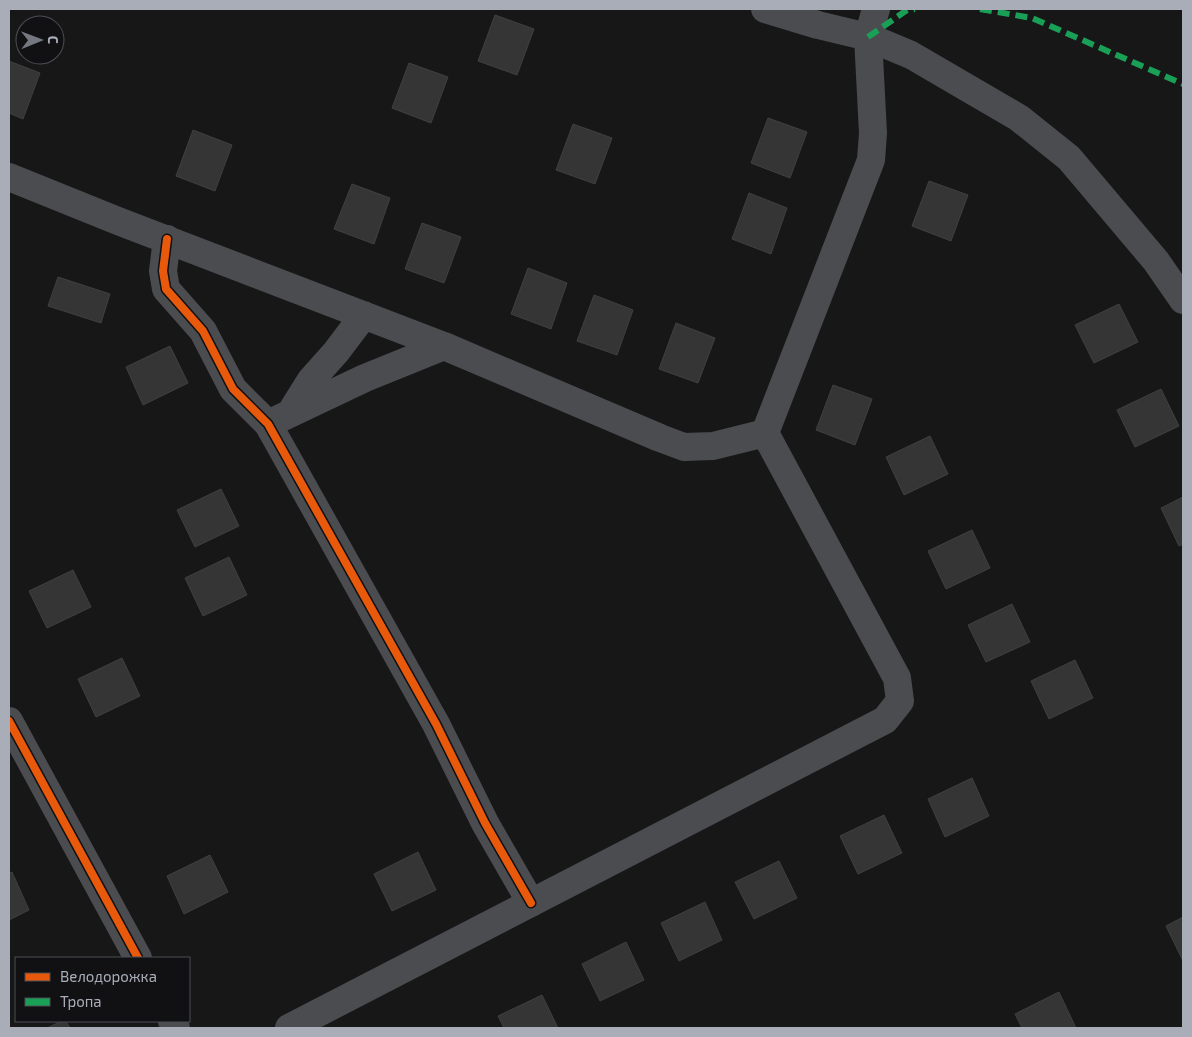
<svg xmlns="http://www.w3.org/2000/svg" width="1192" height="1037" font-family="'Exo 2',sans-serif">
  <rect width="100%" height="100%" fill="#171717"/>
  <!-- building -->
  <path fill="#353536" stroke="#3f4043" d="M495,15l39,14 -17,46 -39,-14z
    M9,61l31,12 -17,46 -14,-6z
    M409,63l39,14 -17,46 -39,-15z
    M768,118l39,14 -17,46 -39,-15z
    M573,124l39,14 -17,46 -39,-14z
    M193,130l39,15 -17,46 -39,-15z
    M929,181l39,14 -17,46 -39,-15z
    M352,184l38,14 -16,46 -40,-15z
    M749,193l38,15 -16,46 -39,-15z
    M422,223l39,14 -17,46 -39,-14z
    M528,268l39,15 -16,46 -40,-15z
    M58,277l52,17 -9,29 -53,-17z
    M594,295l39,15 -16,45 -40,-14z
    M1119,304l19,38 -44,21 -19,-38z
    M676,323l39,15 -17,45 -39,-14z
    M170,346l18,37 -45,22 -17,-38z
    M833,385l39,14 -17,46 -39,-15z
    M1161,389l18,37 -44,21 -18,-37z
    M930,436l18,38 -44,21 -18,-38z
    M221,489l18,37 -44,21 -18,-37z
    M1183,497v47l-4,2 -18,-38z
    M972,530l18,38 -44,21 -18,-38z
    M229,557l18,38 -44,21 -18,-38z
    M73,570l18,37 -44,21 -18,-37z
    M1012,604l18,38 -44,20 -18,-37z
    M122,658l18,38 -44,21 -18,-38z
    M1075,660l18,38 -44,21 -18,-38z
    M972,778l17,38 -44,21 -17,-38z
    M884,815l18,38 -44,21 -18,-38z
    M418,852l18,38 -44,21 -18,-37z
    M210,855l18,37 -44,22 -17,-38z
    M779,861l18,37 -43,21 -19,-37z
    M12,872l17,38 -20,10v-47z
    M705,902l17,38 -43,21 -18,-38z
    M1183,917v44l-17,-35z
    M626,942l18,38 -44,21 -18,-37z
    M1059,992l17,36h-54l-7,-14z
    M542,995l16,33h-54l-6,-12z
    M62,1021h4l4,7h-23z"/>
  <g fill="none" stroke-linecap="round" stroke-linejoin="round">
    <!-- minor -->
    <path stroke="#4b4c50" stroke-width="28" d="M765,9l53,16 50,12 43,18 108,63 50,40 87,103 27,39
      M9,177l109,44 326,125 216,92 24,9 29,-1 52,-13
      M167,239l-4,32 3,18 37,42 30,58 35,35 168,300 49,99 46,80
      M291,412l20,-32 25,-28 28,-37
      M268,424l97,-46 79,-32
      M9,721l129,237
      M172,1021l4,7
      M289,1028l596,-308 15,-19 -3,-23 -132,-245 106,-273 2,-27 -5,-96 8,-28"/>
    <!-- quiet -->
    <path stroke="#1a9f57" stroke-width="6" stroke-dasharray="12 6" stroke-linecap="butt" d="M980,9l52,9 151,66
      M868,37l39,-27 8,-1"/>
    <defs>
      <path id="cycleway" d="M167,239l-4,32 3,18 37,42 30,58 35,35 168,300 49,99 46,80
        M9,721l129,237"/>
    </defs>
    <!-- cycleway casing -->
    <use href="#cycleway" stroke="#111113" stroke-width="11"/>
    <!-- cycleway -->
    <use href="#cycleway" stroke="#e8590c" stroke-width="8"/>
  </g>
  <!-- border -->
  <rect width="1192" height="1037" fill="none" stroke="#a8adb8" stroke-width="20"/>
  <!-- legend -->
  <rect x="15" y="957" width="175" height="65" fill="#111113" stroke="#4d4f55"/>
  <rect x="25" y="973" width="25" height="8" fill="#e8590c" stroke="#4d4f55"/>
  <text x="60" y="982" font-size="15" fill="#a8adb8">Велодорожка</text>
  <rect x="25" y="998" width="25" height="8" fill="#1a9f57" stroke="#4d4f55"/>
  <text x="60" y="1007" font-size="15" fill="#a8adb8">Тропа</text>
  <!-- north arrow -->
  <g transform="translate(40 40) rotate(89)"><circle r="24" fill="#111113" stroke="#4d4f55"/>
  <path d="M0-4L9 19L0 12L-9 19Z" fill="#757880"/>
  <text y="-8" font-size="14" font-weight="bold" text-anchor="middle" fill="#a8adb8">С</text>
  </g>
</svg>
